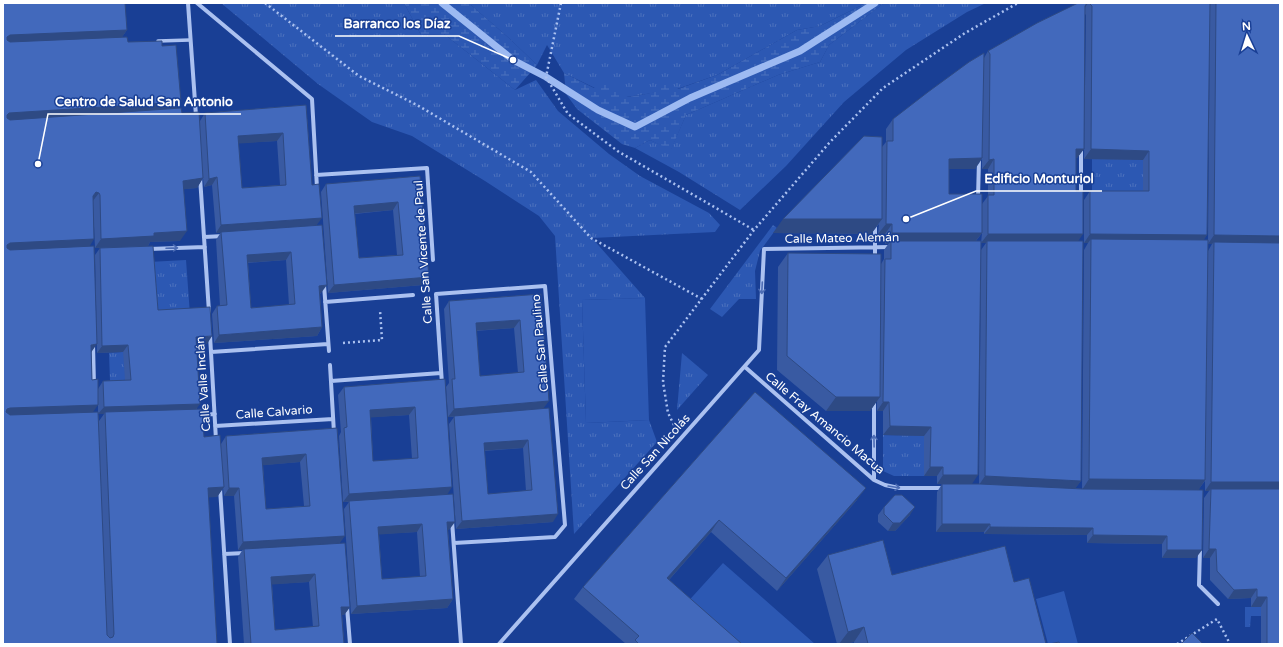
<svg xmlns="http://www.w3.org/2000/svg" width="1283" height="647" font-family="'Varela Round',sans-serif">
  <defs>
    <pattern id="grass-tufts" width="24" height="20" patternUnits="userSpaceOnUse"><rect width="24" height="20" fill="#2c58b3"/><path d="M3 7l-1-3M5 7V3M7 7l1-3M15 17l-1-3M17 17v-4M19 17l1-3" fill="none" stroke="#4c71be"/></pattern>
    <pattern id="wetland-marsh" width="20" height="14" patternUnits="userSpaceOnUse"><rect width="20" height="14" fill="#2c58b3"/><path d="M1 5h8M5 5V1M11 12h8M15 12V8" fill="none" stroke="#4c71be"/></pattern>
  </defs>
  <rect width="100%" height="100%" fill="#193f95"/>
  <!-- grass -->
  <path fill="url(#grass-tufts)" d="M221,3h183l17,32 23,-1 71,56 21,-10 22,31 51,43 31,22 69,37 11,12 -5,7 -123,6 53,60 -63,2 4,123 63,-3 8,22 -83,92 -19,-298 -16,-20 -54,-35 -73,-45 -40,-14 -54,-38z
    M471,3h395l-46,23 -23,4 -80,45 -40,14 -37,6 -14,2 -31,-9 -31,-15 -17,-28 -10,20 -27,-26 -39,-34z
    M884,3h102l-19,9 -61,38 -62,52 -58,64 -46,44 -61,-38 -44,-24 15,-8 21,9 15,-34 92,-40 42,-13 9,-17z
    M1092,159h51v41h-51z
    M773,225l4,3 -17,23 -5,20 1,28h-17l-17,18 -12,-8z
    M186,260l4,55 -45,3 4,-56z
    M147,350l2,28 -39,3 -1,-28z
    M682,353l26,22 -31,35z
    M883,435l41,1v40h-30l-11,-5z
    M1245,607h35v9h-29l-1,11h-5z"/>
  <!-- wetland -->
  <path fill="url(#wetland-marsh)" d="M404,3h67v2l39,34 27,26 -22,25 -71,-56 -23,1z
    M866,3h18l-55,42 -9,17 -42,13 -92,40 -15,35 -21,-10 -15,8 -13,-4 -45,-35 -11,-15 -2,-21 30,15 8,-7 16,5 9,11 14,-2 19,-4 3,-12 15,10 39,-14 80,-45 23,-4z"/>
  <!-- garden -->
  <path fill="#2c58b3" d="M645,298l4,122 -63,3 -4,-123z
    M723,563l92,81h-91l-41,-37z
    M1064,591l14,53h-30l-12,-45z"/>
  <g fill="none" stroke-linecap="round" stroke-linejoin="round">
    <!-- stream -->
    <path stroke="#9dbaf2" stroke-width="7" d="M442,3l71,57 33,17 52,33 37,17 55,-29 110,-47 75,-48"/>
    <!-- path -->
    <path stroke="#abc1f0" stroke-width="2.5" stroke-dasharray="2 3" stroke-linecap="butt" d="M265,3l94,73 58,29 114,67 60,66 111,61
      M561,3l-15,74 22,37 51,38 135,78
      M343,343l39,-3 -2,-30
      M674,425l-6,-12 -5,-31 2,-35 89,-117 76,-88 53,-54 82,-55 53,-30
      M1177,644l40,-25 13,25"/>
    <!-- pedestrian -->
    <path stroke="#abc1f0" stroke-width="3.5" d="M158,41l32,-1"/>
    <!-- minor -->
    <path stroke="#abc1f0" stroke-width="4" d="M188,3l8,113
      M197,3l115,96 5,89
      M316,175l111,-7 6,92
      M200,177l9,135
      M1081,195v-47
      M978,198l1,-39
      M204,237l20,-1
      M149,249l56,-2
      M875,257v-33
      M324,285l5,66
      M325,302l88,-7
      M210,335l6,105
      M93,344l1,41
      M211,352l117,-8
      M330,365l4,68
      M745,367l129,113 11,5 14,3h45
      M331,381l110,-8
      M442,384l-6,-90 109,-8 20,239 -10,12 -101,6
      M874,400v80
      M197,415l18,-1
      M215,426l118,-7
      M220,488l10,156
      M452,521l9,123
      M1200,548l-1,37 19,19
      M224,554l21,-1
      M347,607l3,37
      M499,644l260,-294 5,-101 128,-2"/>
  </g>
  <!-- wall -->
  <path fill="#395aa2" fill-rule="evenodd" d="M3,3l124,27 -5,7 6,5 34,4 14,62 6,5 18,8 5,-8 101,-8 6,80 5,40 4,68 -1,1 2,33 -5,9 -103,7 -2,-29 5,-8h3l-4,-66 5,-8 -5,1 -4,-48 -8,2 -1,-9 -6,10 -13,1 -4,52 -30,1 -2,4 10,64 49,34h-10v65l7,28 17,7 5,-8 111,-8 3,115 10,64 -6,8h-2l2,29h-100l-6,-87 5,-8 -5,1 -4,-54h-10l-1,-8 -6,9h-9l9,147h-214zM277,141l3,44 -38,3 -4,-45zM93,205l2,43h5l-5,7 2,98 26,-1 2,28 -22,1 -5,8v25l-5,-2 -2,-60 -2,-106zM286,260l3,45 -38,3 -3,-45zM98,414h6l-5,7zM300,462l4,44 -38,3 -3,-44zM309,582l4,45 -38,3 -3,-46z
    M1078,3h132l-3,232 -4,5h5l2,-237h70v641h-19v-37h-10v-9l-23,1 -18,-19v-22h-7l1,-60 5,-7h-4v-10l-7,9 -2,68h-34v-14l-75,-1v-8l-103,-1v-2h-48l1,-40 5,-8h-5v-8h-13v-40l-41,-1v-24h-6v-10l-7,10h-44l-49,-41 1,-103 10,-14 93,11 3,-5v-9l5,-7 -4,1v-10h-7l1,-10 -8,10 -98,-1 109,-86 4,-5v-13l7,-10 91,-61 4,-7zM1085,14l1,1 -2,144 59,1v31h-53l-6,9v43h4l-4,7 -2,239 -7,-1 6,-7 -3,-240 -2,-50v-33h1l7,-9zM982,159v10h6v27l-6,8 -33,-10v-25h26zM982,233l-1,10h5l-5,7 -2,234h-7l4,-243zM1208,244h4l-4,7z
    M420,176l9,101 -6,8 -95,8 -7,-101 5,-8zM393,210l4,45 -38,3 -4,-44z
    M541,294l3,115 9,113 -97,7 -7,-105 5,-7h-6l-2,-30 3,-4 -5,-74 5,-8zM514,328l4,45 -38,3 -4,-45zM523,448l3,43 -38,3 -4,-43z
    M445,379l2,115 2,36h-1l5,69 -6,9 -96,6 -7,-105 5,-7h-6l-4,-66 2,-4 -3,-37 6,-8zM409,415l3,44 -39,2 -2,-44zM417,532l3,45 -38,2 -3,-45z
    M755,392l102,108 -80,91 -66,-59 -42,48 73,64h-116l-52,-45 9,-12z
    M884,507l26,8 -15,16h-7l-10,-9v-7z
    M828,555l64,20 122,7 32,62h-192v-2l-8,2h-9l-20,-75z"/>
  <!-- shaded-wall -->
  <path fill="#2e4a84" d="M1086,3h2l-6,9z
    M127,30l-7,10 -117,5 4,-8 3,-2z
    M181,102l-7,9 -171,12 4,-8 2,-2z
    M283,133l-6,8 -45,3 6,-8z
    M1076,149h8l-7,9h-7z
    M1091,149l58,2 -6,9 -59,-1z
    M982,158l-7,11h-33l7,-10z
    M994,159l-6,10h-6l7,-9z
    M217,177l-5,8 -8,2 5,-8z
    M203,178l-6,10 -20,2 6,-9z
    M96,192l3,1 -7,9 1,-6z
    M398,202l-5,8 -44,4 5,-8z
    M322,218l-6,8 -100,7 5,-8z
    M783,219h99l-11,15 -98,-1z
    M886,224h6l-7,10h-7z
    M187,231l-7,10 -30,1 -2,4 -53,2 6,-9 53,-6z
    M892,233h90l-8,10 -83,-2 -2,2 -4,1z
    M988,234h95l-6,9 -90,-2 -1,2h-5z
    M1090,234l117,1 -6,9 -110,-5 -3,4h-4z
    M1214,235l66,1v10l-66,-4 -2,2h-4z
    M94,239l-6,10 -85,3 4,-7 3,-2z
    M291,252l-5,8 -45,3 6,-8z
    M429,277l-6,8 -95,8 6,-8z
    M327,285l-6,8 -7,1 5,-8z
    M520,320l-6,8 -44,3 6,-8z
    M322,327l-5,9 -103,7 5,-8z
    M212,336l-5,8 -16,1 5,-8z
    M97,344l-7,10 1,-9z
    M128,345l-5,7 -26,1 5,-7z
    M836,397h44l-10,14h-44z
    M549,401l-6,8 -95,8 6,-8z
    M883,402h6l-6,9h-6z
    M200,404l-5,7 -90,1 -1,2h-6l6,-7z
    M98,405l-7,10 -88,3 4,-9 3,-1z
    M415,407l-6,8 -45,3 6,-8z
    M890,426l41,1 -7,9 -41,-1z
    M528,440l-5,8 -45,3 6,-8z
    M306,454l-6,8 -44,4 6,-8z
    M930,467h13l-6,9h-13z
    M943,475h35l-6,9h-35z
    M985,476l96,5 -6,8 -96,-4z
    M1089,479l116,1 -7,11 -116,-1z
    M1211,482h69v10l-69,-3 -2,2h-4z
    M224,487l-7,10 -16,1 7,-10z
    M452,487l-5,8 -104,7 6,-8z
    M229,488h10l-5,8h-10z
    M866,488l-9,12 -80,91 9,-13z
    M915,507l-5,8 -15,16h-7l5,-8z
    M558,514l-5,8 -97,7 6,-8z
    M719,520l-8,12 -52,59 8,-13z
    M447,522h8l-6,8h-8z
    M422,524l-5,8 -44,3 5,-8z
    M942,524h48l-6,8h-48z
    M990,527l103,1 -6,7 -103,-1z
    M1093,535l74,1 -5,8 -75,-1z
    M345,536l-6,8 -101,6 5,-8z
    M1209,549h7l-6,9h-7z
    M1167,550h35l-6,8h-34z
    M315,574l-6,8 -43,3 5,-8z
    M1257,589l-6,9 -23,1 6,-9z
    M1257,597h10l-6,10h-10z
    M453,599l-6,9 -96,6 6,-8z
    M341,607h9l-6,8h-8z
    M864,627l-10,15 -8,2h-7l9,-12z"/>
  <!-- building -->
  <path fill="#4269bc" stroke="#2e4a84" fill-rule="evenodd" d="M3,3h122l2,27 -117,5 -3,2v3l3,2 117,-5 1,5 34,-1v5l14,-1 5,57 -172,11 -2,2v3l3,2 171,-12 1,5 17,-1 4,66 -20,3 4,50 -33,2v3l-53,3 -1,-44 -1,-2 -3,-1 -3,4 1,43 -84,4 -3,2v3l3,2 84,-4 3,98 -6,1 1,35 6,-1v26l-88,3 -3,1 -1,3 4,3 88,-3 9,223 3,3 3,-1 1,-3 -9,-222 97,-3 2,28 16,-2 4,52 -16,1 9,156h-214z
    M1078,3h9l-2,3 -1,143h-8v42h7v43h-95v-39h6v-36l-5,1 1,-106 -2,-3 49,-28z
    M1089,3h121l-3,232 -117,-1v-43h59v-40l-58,-2 1,-143z
    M1216,3h64v233l-66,-1z
    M984,53l-2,105 -33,1v35h33v39h-90v-9h-6l1,-83h6v-22l35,-27 41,-30z
    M306,105l6,80 7,-1 3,34 -101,7 -4,-48 -8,2 -4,-66zM283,133l3,52 -44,3 -4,-52z
    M864,136l18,1v82h-99z
    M420,176l9,101 -95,8 -8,-101zM398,202l5,53 -44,3 -5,-52z
    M322,225l5,60 -8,1 3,41 -103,8 -2,-29 10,-1 -6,-73zM291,252l4,52 -44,4 -4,-53z
    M1091,239l117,1 -3,240 -116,-1z
    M891,241h90l-3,234h-35v-8h-13l1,-40 -41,-1 -1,-24h-6l2,-143h6z
    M987,241h96l-2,240 -96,-5z
    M1214,242l66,1v239h-69z
    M153,246l5,64 52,-3 2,29 -16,1 4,67 -96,3 -1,-26 28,-1 -3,-35 -26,1 -2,-98z
    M788,253l93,1 -1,143h-44l-49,-41z
    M541,294l8,107 -95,8 -2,-30h3l-6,-78zM520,320l4,52 -44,4 -4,-53z
    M445,379l7,108 -103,7 -5,-66 3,-1 -3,-40zM415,407l3,51 -45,3 -3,-51z
    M755,392l111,96 -80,90 -67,-58 -52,58 75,66h-103l-4,-4 4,-4 -56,-49z
    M549,408l9,106 -96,7 -8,-105zM528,440l4,50 -44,4 -4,-51z
    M337,428l8,108 -102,6 -4,-54h-10l-3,-52zM306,454l4,52 -44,3 -4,-51z
    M942,484h38l103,5 120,1 -1,60h-35v-14l-74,-1v-7l-103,-1v-3h-48z
    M1211,489h69v155h-13v-47h-10v-8l-23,1 -17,-19 -1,-22h-7z
    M453,494l2,28h-8l6,77 -96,7 -8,-105zM422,524l4,52 -44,3 -4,-52z
    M895,495h7l13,12 -15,16h-7l-9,-9v-7z
    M883,540l9,35 113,-29 9,36 15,-4 17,66h-178l-4,-17 -16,5 -20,-77z
    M345,543l5,64h-9l3,37h-93l-7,-95zM315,574l4,52 -44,4 -4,-53z
    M1192,633l11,11h-22z
    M1059,642l1,2h-11z"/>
  <!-- one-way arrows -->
  <defs><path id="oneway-shaft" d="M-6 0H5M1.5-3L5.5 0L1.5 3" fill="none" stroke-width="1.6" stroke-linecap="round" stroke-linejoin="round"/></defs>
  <g stroke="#4c6cb5">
    <use href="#oneway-shaft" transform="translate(172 248) rotate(-2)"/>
    <use href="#oneway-shaft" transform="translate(762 288) rotate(93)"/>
    <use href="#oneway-shaft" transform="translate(874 441) rotate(-91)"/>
    <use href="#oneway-shaft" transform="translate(894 487) rotate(9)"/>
  </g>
  <g text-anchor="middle" stroke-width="3" stroke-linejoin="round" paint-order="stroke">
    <!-- street labels -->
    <g font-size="12" fill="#fff" stroke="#193f95">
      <text transform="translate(842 238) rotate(-1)" y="4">Calle Mateo Alemán</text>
      <text transform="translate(423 252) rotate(-94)" y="4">Calle San Vicente de Paul</text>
      <text transform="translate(540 343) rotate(-95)" y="4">Calle San Paulino</text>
      <text transform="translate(203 384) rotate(-94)" y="4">Calle Valle Inclán</text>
      <text transform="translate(274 412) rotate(-4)" y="4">Calle Calvario</text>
      <text transform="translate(825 423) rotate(40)" y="4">Calle Fray Amancio Macua</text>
      <text transform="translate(655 452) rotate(-48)" y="4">Calle San Nicolás</text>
    </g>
  </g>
  <!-- callouts -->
  <path fill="none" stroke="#fff" stroke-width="1.5" d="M513 60L459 36H335M38 164L48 114H241M906 219L976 191H1102"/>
  <g fill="#fff" stroke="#193f95" stroke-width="1.5">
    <circle cx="513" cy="60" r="4"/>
    <circle cx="38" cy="164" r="4"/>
    <circle cx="906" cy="219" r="4"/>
  </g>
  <g font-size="13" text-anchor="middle" font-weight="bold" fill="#fff" stroke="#193f95" stroke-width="3" stroke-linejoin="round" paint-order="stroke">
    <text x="397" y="28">Barranco los Díaz</text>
    <text x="144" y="106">Centro de Salud San Antonio</text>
    <text x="1039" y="183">Edificio Monturiol</text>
  </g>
  <!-- border -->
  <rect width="1283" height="647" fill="none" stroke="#ffffff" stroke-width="8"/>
  <!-- north arrow -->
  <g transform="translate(1247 36) rotate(356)" stroke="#193f95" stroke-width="3" paint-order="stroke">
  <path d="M0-3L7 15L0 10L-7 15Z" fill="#ffffff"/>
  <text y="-6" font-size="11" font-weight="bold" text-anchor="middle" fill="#ffffff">N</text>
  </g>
</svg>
